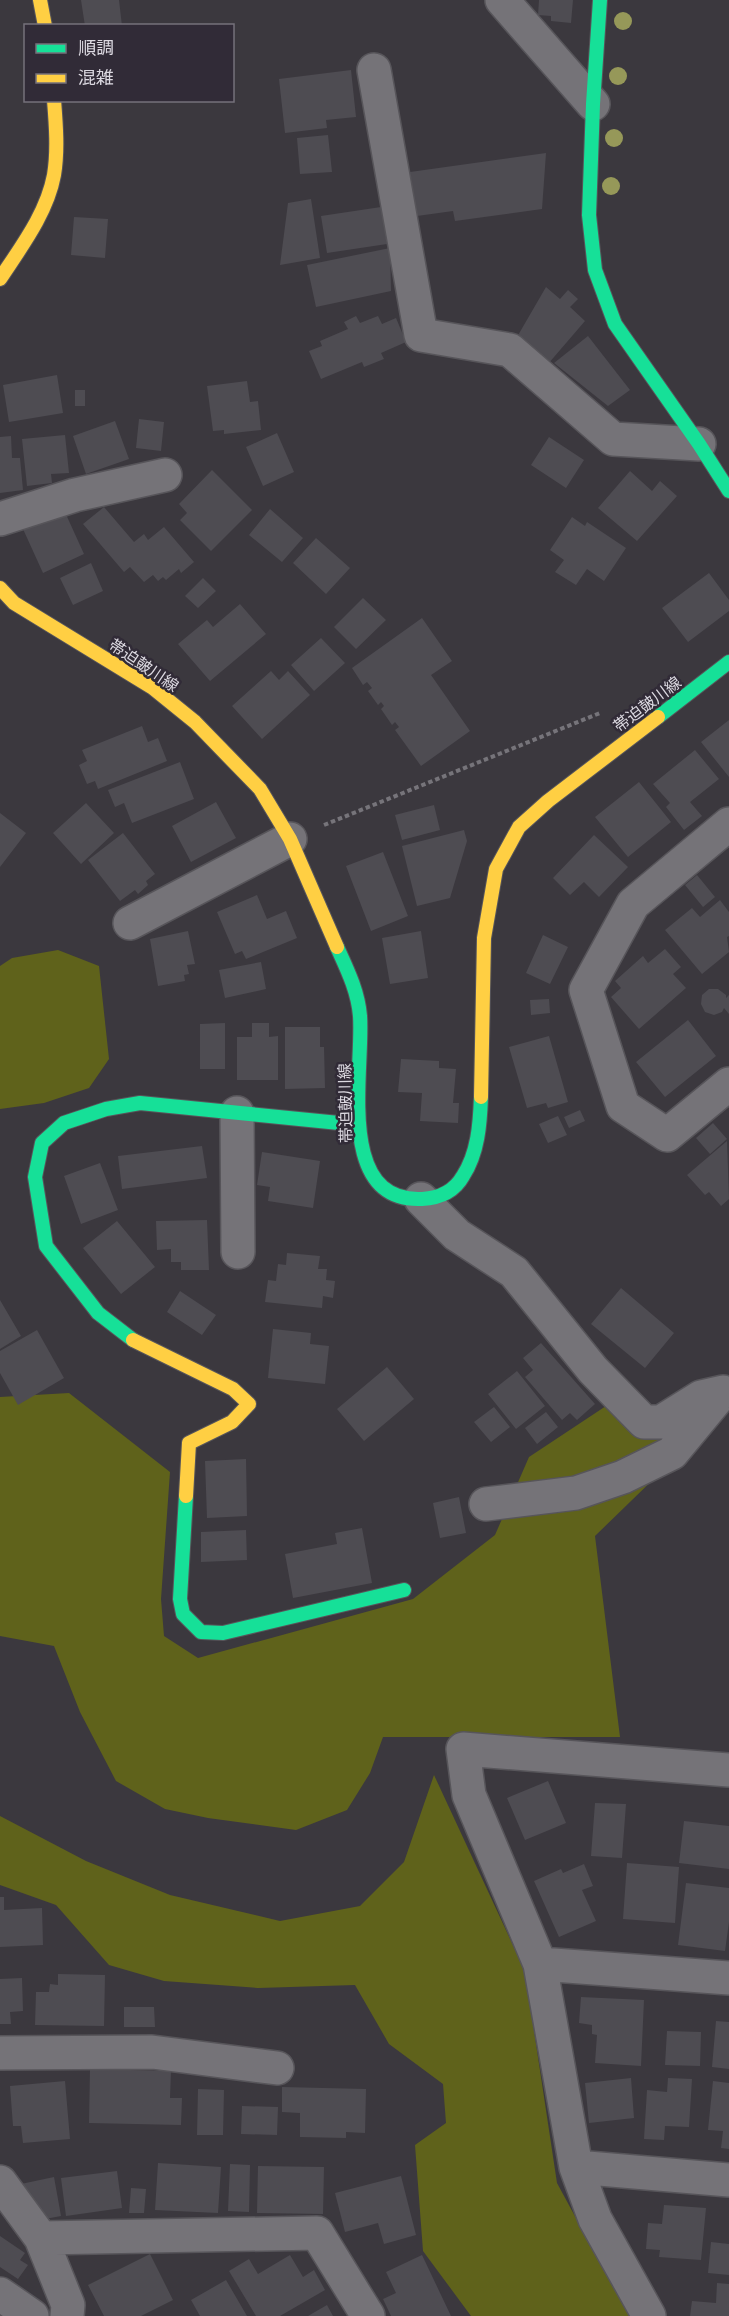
<svg xmlns="http://www.w3.org/2000/svg" width="729" height="2316" font-family="Helvetica,'Noto Sans JP',sans-serif">
  <rect width="100%" height="100%" fill="#3b383e"/>
  <!-- green -->
  <path fill="#5f621b" d="M58,950l41,16 10,93 -20,29 -45,15 -44,6v-143l12,-8z
    M69,1393l101,79 -9,127 3,37 34,22 215,-59 82,-64 34,-78 77,-51 71,36 -12,26 -70,68 25,201h-237l-13,36 -23,37 -51,20 -88,-12 -43,-9 -49,-28 -36,-69 -26,-66 -54,-10v-239z
    M434,1775l91,196 32,212 72,133h-158l-48,-65 -8,-106 31,-22 -3,-39 -54,-40 -34,-59 -97,3 -94,-7 -55,-16 -53,-60 -56,-20v-69l86,45 84,34 110,26 80,-15 44,-44z"/>
  <!-- building -->
  <path fill="#4e4c52" d="M81,0h38l3,26h-37z
    M539,0h34l-2,23 -20,-2v-5l-13,-1z
    M351,70l5,47 -30,3 1,8 -42,5 -6,-54z
    M328,135l4,37 -32,2 -3,-36z
    M546,153l-4,56 -87,12 -2,-10 -36,5 -7,-44z
    M311,199l9,59 -40,7 8,-62z
    M381,207l6,37 -60,9 -6,-37z
    M74,217l34,2 -3,39 -34,-3z
    M390,248l1,43 -75,16 -9,-42z
    M546,287l14,12 8,-9 10,9 -8,8 15,14 -37,43 -31,-27z
    M356,316l4,7 18,-7 4,8 14,-6 10,24 -25,11 3,6 -20,8 -2,-5 -41,17 -12,-28 13,-5 -2,-5 28,-12 -4,-7z
    M588,336l42,54 -22,16 -54,-43z
    M57,375l6,38 -54,9 -6,-37z
    M247,381l3,21 8,-1 3,29 -37,4v-4l-11,1 -6,-45z
    M75,390h10v16h-10z
    M139,419l25,3 -3,29 -25,-3z
    M115,421l14,38 -43,15 -13,-38z
    M277,433l17,39 -31,14 -17,-39z
    M65,435l4,38 -18,1 1,9 -25,3 -5,-47z
    M11,436l1,22h8l3,32 -23,3v-56z
    M549,437l35,23 -18,28 -35,-23z
    M212,470l40,40 -41,41 -31,-31 7,-7 -8,-9z
    M630,471l22,20 8,-10 17,15 -40,45 -39,-33z
    M104,507l30,35 10,-8 4,6 16,-13 30,35 -13,11 -2,-4 -13,11 -3,-3 -5,4 -5,-6 -9,7 -14,-15 -6,5 -41,-48z
    M270,509l33,29 -21,24 -33,-27z
    M64,510l20,44 -41,19 -20,-44z
    M572,517l13,9 2,-4 39,26 -22,33 -17,-12 -11,16 -21,-13 9,-12 -14,-10z
    M316,538l34,30 -24,26 -33,-31z
    M91,563l12,28 -30,14 -13,-27z
    M709,573l20,27v11l-41,31 -26,-34z
    M203,578l13,13 -18,17 -13,-12z
    M363,598l23,22 -30,29 -22,-22z
    M240,604l26,30 -56,47 -32,-37 29,-24 6,7z
    M422,618l30,43 -21,14 39,56 -49,35 -26,-36 4,-3 -4,-5 -3,3 -11,-16 3,-3 -3,-4 -3,3 -10,-14 4,-3 -5,-6 -4,3 -11,-17z
    M321,638l24,25 -31,28 -23,-26z
    M271,671l8,9 9,-9 22,24 -48,44 -30,-33z
    M729,720v57l-28,-35z
    M142,726l6,16 10,-4 9,23 -69,28 -3,-8 -8,3 -8,-19 8,-4 -5,-11z
    M695,750l24,29 -29,23 12,14 -18,14 -18,-23 4,-4 -17,-19z
    M180,762l14,37 -62,24 -8,-20 -9,4 -7,-17z
    M639,782l32,40 -43,35 -33,-40z
    M216,802l20,36 -45,24 -19,-36z
    M86,803l28,30 -33,31 -28,-31z
    M434,805l6,25 -38,10 -7,-25z
    M0,813l26,20 -26,34z
    M464,830l3,11 -17,57 -33,8 -15,-60z
    M123,833l32,41 -9,7 2,4 -10,9 -3,-4 -15,11 -32,-41z
    M594,835l34,32 -29,30 -15,-15 -14,13 -17,-17z
    M383,852l25,64 -37,15 -25,-65z
    M697,875l18,22 -12,10 -18,-22z
    M257,895l10,24 19,-8 11,27 -51,21 -4,-8 -7,3 -18,-42z
    M720,900l9,12v24l-2,1 2,15 -27,22 -37,-44 27,-22 8,9z
    M188,931l7,33 -8,1 2,9 -5,1 1,6 -27,5 -8,-47z
    M421,931l7,47 -38,6 -8,-46z
    M543,935l25,12 -18,37 -24,-11z
    M665,949l16,18 -8,7 13,14 -47,41 -28,-32 10,-9 -6,-7 28,-25 5,7z
    M261,962l5,27 -41,9 -6,-28z
    M709,989h9l8,6v3l3,-3v19l-5,-6 -2,4 -8,3 -9,-3 -4,-8 1,-9z
    M549,999l1,14 -19,2 -1,-15z
    M688,1020l28,36 -51,41 -29,-35z
    M225,1023v46h-25v-45z
    M252,1023h17v14l9,-1v44h-41v-43h15z
    M285,1027h35v20h4l1,41 -40,1z
    M549,1036l19,66 -20,6 -2,-5 -19,5 -18,-61z
    M401,1059l38,2v7l17,1 -3,34h6l-1,20 -38,-2 2,-28 -24,-1z
    M580,1110l5,11 -16,7 -5,-11z
    M558,1116l9,19 -19,8 -9,-19z
    M713,1123l14,16 -17,15 -14,-16z
    M727,1141l2,58 -8,7 -12,-14 -4,3 -18,-20z
    M202,1146l5,32 -85,11 -4,-33z
    M262,1152l58,9 -7,47 -45,-7 2,-14 -13,-2z
    M100,1163l18,47 -37,14 -17,-48z
    M207,1220l2,50h-28v-8h-10v-13l-14,1 -1,-29z
    M117,1221l38,46 -34,27 -38,-46z
    M287,1253l33,3 -2,13h9l-1,11 9,1 -2,17 -10,-2 -1,12 -57,-6 3,-22 8,1 2,-17 8,1z
    M621,1288l53,45 -29,35 -54,-44z
    M180,1291l36,24 -14,20 -35,-23z
    M0,1300l21,36 -21,13z
    M273,1329l38,4 -1,11 19,2 -4,38 -57,-6z
    M37,1330l27,48 -46,27 -18,-32v-22z
    M541,1343l54,61 -18,16 -7,-7 -8,7 -37,-43 8,-7 -10,-12z
    M387,1367l27,32 -50,42 -27,-32z
    M517,1371l28,35 -29,23 -28,-35z
    M494,1407l16,20 -19,15 -17,-20z
    M546,1412l12,15 -21,17 -12,-16z
    M246,1459l1,57 -40,2 -2,-57z
    M459,1497l7,36 -26,5 -7,-35z
    M362,1528l10,55 -79,15 -8,-44 52,-10 -2,-11z
    M246,1530l1,30 -46,2v-30z
    M548,1781l18,42 -41,17 -18,-42z
    M595,1803l31,1 -4,54 -31,-2z
    M684,1821l45,5v43l-50,-6z
    M627,1863l52,4 -4,56 -52,-4z
    M584,1864l9,22 -11,4 14,31 -37,16 -25,-56 27,-12 2,4z
    M686,1883l43,5v34l-4,29 -47,-6z
    M0,1897h4v13l38,-2 1,37 -43,2z
    M58,1974l47,1 -1,51 -69,-1 1,-33h13l1,-8 8,1z
    M22,1978l1,33 -13,1 1,12h-11v-45z
    M581,1997l63,3 -3,66 -46,-3 2,-28 -5,-1v-9l-13,-2z
    M124,2007h30l1,20h-31z
    M716,2021l13,1v47l-17,-2z
    M667,2031l34,1 -1,34 -35,-1z
    M90,2069l81,2 -1,27h12l-1,27 -92,-2z
    M631,2078l3,40 -45,5 -4,-40z
    M668,2078l24,1 -3,48 -24,-1 -1,14 -20,-1 3,-49 20,2z
    M65,2081l5,58 -47,4 -2,-17h-8l-3,-40z
    M713,2081l16,2v66l-8,-1 2,-17 -15,-1z
    M282,2087l84,2 -1,44 -19,-1v6l-46,-1v-24l-18,-1z
    M198,2089l26,1 -1,45h-26z
    M242,2106l36,1 -1,28 -36,-1z
    M158,2163l63,4 -3,46 -63,-3z
    M230,2164l20,1 -1,47 -21,-1z
    M258,2166l66,1 -1,47 -66,-1z
    M117,2171l5,37 -56,8 -5,-38z
    M401,2176l15,59 -32,9 -6,-21 -33,9 -10,-39z
    M54,2177l7,39 -21,4 -19,-36z
    M131,2188l15,1 -2,24h-15z
    M664,2205l42,3 -5,52 -42,-3 1,-7 -14,-1 2,-26 14,1z
    M0,2236l25,17 -5,7 8,5 -10,14 -18,-12z
    M711,2242l18,2v31l-21,-2z
    M150,2254l23,46 -32,16h-37l-16,-31z
    M290,2255l13,22 11,-7 11,20 -45,26h-24l-27,-45 20,-12 9,15z
    M422,2255l29,61h-60l-8,-17 13,-6 -10,-21z
    M226,2280l21,36h-47l-9,-16z
    M717,2283l12,1v32h-39l2,-15 24,2z
    M327,2305l6,11h-25z"/>
  <g fill="none" stroke-linecap="round" stroke-linejoin="round">
    <defs>
      <path id="street" d="M502,0l91,104
        M374,70l47,265 89,15 103,89 86,5
        M0,519l75,-24 90,-20
        M729,824l-96,80 -47,86 37,116 44,29 62,-51
        M130,923l160,-84
        M237,1113l1,139
        M421,1199l36,36 57,37 79,98 51,52h17l40,-25 22,-5
        M486,1504l90,-11 47,-16 49,-24 48,-58
        M540,1964l189,14
        M0,2053l152,-1 125,16
        M576,2167l153,13
        M0,2182l41,56
        M0,2294l32,22
        M67,2316l1,-11 -27,-67 276,-5 51,83
        M649,2316l-54,-97 -19,-52 -36,-203 -71,-169 -6,-46 266,21"/>
      <path id="fast" d="M600,0l-7,104 -4,111 6,55 20,54 84,120 30,47
        M658,717l71,-55
        M337,947c10,22 21,44 23,69 4,54 -26,187 62,183 18,-1 32,-7 41,-23 15,-23 17,-52 18,-79
        M133,1340l-35,-27 -52,-67 -11,-69 7,-34 22,-20 42,-14 34,-6 219,22
        M186,1496l-6,103 3,15 18,18 22,1 181,-43"/>
      <path id="slow" d="M40,0l5,26
        M0,279c21,-32 47,-66 54,-104 4,-24 2,-50 0,-75
        M0,588l14,15 139,85 42,34 65,67 30,50 47,108
        M481,1097l3,-159 12,-69 23,-42 29,-26 110,-84
        M133,1340l100,49 16,15 -17,18 -43,21 -3,53"/>
    </defs>
    <!-- street casing -->
    <use href="#street" stroke="#57555a" stroke-width="36"/>
    <!-- fast casing -->
    <use href="#fast" stroke="#57555a" stroke-width="16"/>
    <!-- slow casing -->
    <use href="#slow" stroke="#57555a" stroke-width="16"/>
    <!-- path -->
    <path stroke="#76747a" stroke-width="4" stroke-dasharray="4.5 3" stroke-linecap="butt" d="M324,825l276,-112"/>
    <!-- street -->
    <use href="#street" stroke="#757378" stroke-width="33"/>
    <!-- fast -->
    <use href="#fast" stroke="#16e098" stroke-width="14"/>
    <!-- slow -->
    <use href="#slow" stroke="#ffcf43" stroke-width="14"/>
  </g>
  <!-- trees -->
  <g fill="#969859">
    <circle cx="623" cy="21" r="9"/>
    <circle cx="618" cy="76" r="9"/>
    <circle cx="614" cy="138" r="9"/>
    <circle cx="611" cy="186" r="9"/>
  </g>
  <g text-anchor="middle" stroke-width="5" stroke-linejoin="round" paint-order="stroke">
    <!-- street labels -->
    <g font-size="16" fill="#dcd9e1" stroke="#312b37">
      <text transform="translate(144 665) rotate(34)" y="6">帯迫皷川線</text>
      <text transform="translate(647 704) rotate(-37)" y="6">帯迫皷川線</text>
      <text transform="translate(345 1103) rotate(-91)" y="6">帯迫皷川線</text>
    </g>
  </g>
  <!-- legend -->
  <rect x="24" y="24" width="210" height="78" fill="#312b37" stroke="#75717b" stroke-width="1.5"/>
  <rect x="36" y="44" width="30" height="9" fill="#16e098" stroke="#75717b" stroke-width="1.5"/>
  <text x="78" y="54" font-size="18" fill="#dcd9e1">順調</text>
  <rect x="36" y="74" width="30" height="9" fill="#ffcf43" stroke="#75717b" stroke-width="1.5"/>
  <text x="78" y="84" font-size="18" fill="#dcd9e1">混雑</text>
</svg>
